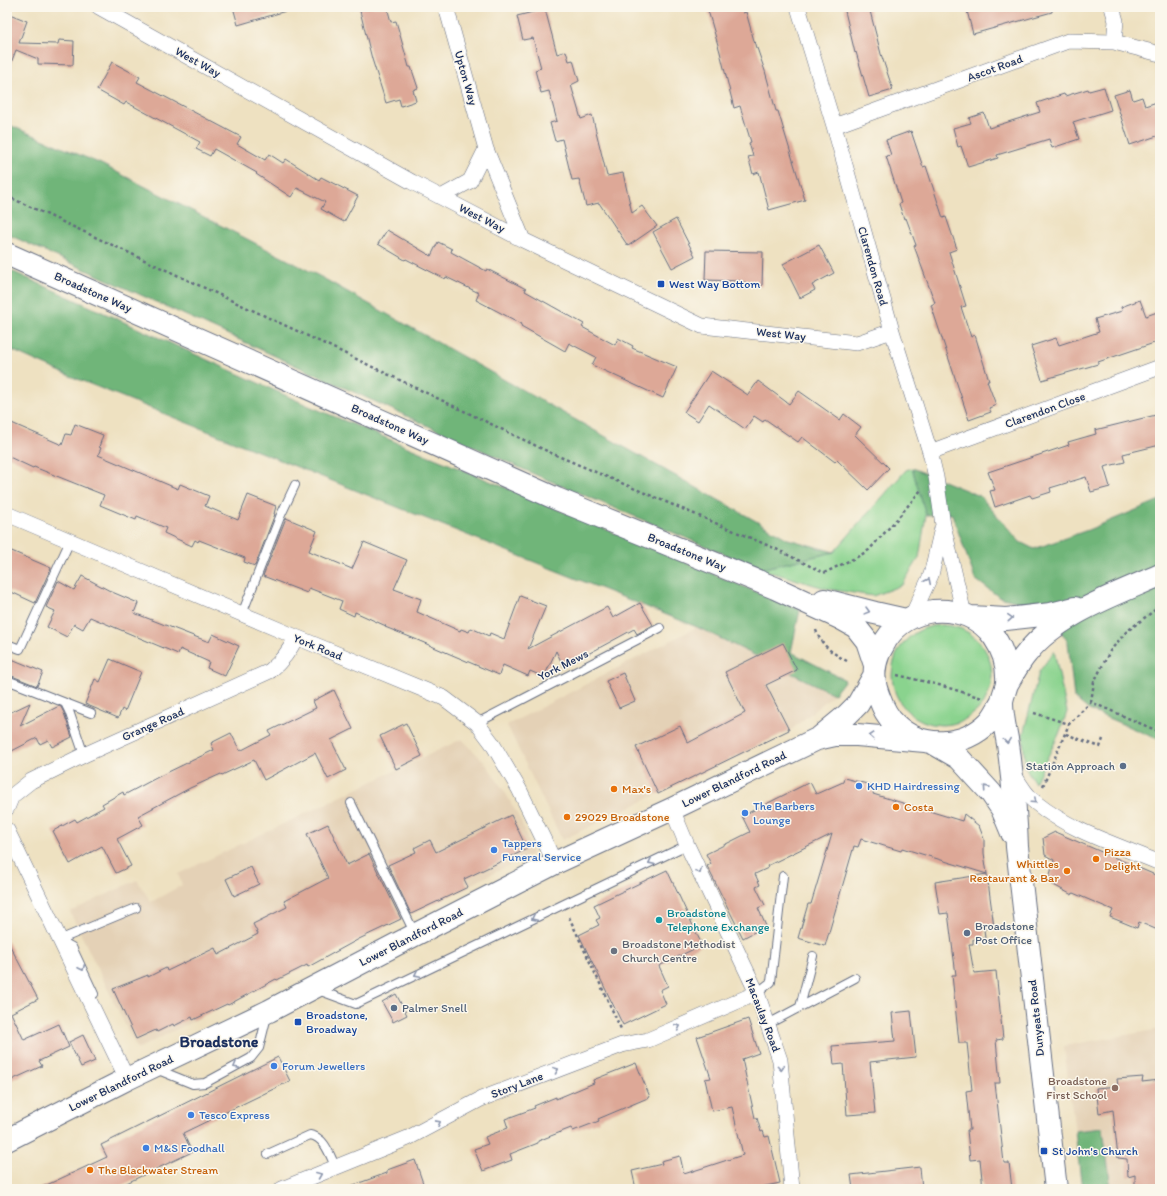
<svg xmlns="http://www.w3.org/2000/svg" width="1167" height="1196" font-family="Itim,sans-serif">
  <rect width="100%" height="100%" fill="#fbf7ec"/>
  <filter id="ink" filterUnits="userSpaceOnUse"><feTurbulence type="fractalNoise" baseFrequency=".025" numOctaves="2"/><feDisplacementMap in="SourceGraphic" scale="8" xChannelSelector="R" yChannelSelector="G"/><feConvolveMatrix kernelMatrix="1 2 1 2 8 2 1 2 1" color-interpolation-filters="sRGB"/></filter>
  <filter id="wash" filterUnits="userSpaceOnUse"><feTurbulence type="fractalNoise" baseFrequency=".012" numOctaves="4" result="noise"/><feDisplacementMap in="SourceGraphic" scale="16" xChannelSelector="R" yChannelSelector="G"/><feGaussianBlur stdDeviation="0.9" result="paint"/><feColorMatrix in="noise" values="0 0 0 0 0 0 0 0 0 0 0 0 0 0 0 0 0 1.4 0 .05"/><feComposite in="paint" operator="in"/></filter>
  <g filter="url(#wash)">
    <rect width="100%" height="100%" fill="#eee1c1"/>
    <!-- built -->
    <path fill="#e4d1b6" d="M697,627l137,67 -43,36 -229,110 -55,-115z
      M462,739l24,25 20,30 16,29 10,31 -395,195 -67,-137 67,-32 14,22 31,-17 -4,-11z
      M1160,1029v160h-78l-18,-143z"/>
    <!-- green -->
    <path fill="#8ad38e" stroke="#528176" d="M912,468l14,47 -7,43 -17,27 -29,11 -45,-7 -68,-20 74,-17 72,-82z
      M892 675a50 50 0 1 1 100 0a50 50 0 1 1-100 0Z
      M1054,651l13,61 -8,22 -24,49 -10,-16 -2,-32 16,-63z"/>
    <!-- forest -->
    <path fill="#6fb579" stroke="#45726c" d="M7,124l94,40 220,113 467,262 46,13 -74,17 -224,-94 -529,-241z
      M7,269l302,137 491,204 -9,42 54,28 -11,14 -137,-67 -627,-251 -63,-28z
      M912,468l68,28 40,46 14,7 54,-19 72,-30v240l-71,-30 -15,-12 -6,-56 -22,-33 -47,-12 -24,-18 -23,-65 -26,1z
      M1103,1128l8,61h-29l-7,-58z"/>
    <g id="blocks">
      <!-- building -->
      <path fill="#dda897" d="M233,7h53v4l-48,14z
        M359,7h28l4,15 5,-1 13,46h2l7,21 -5,2 3,11 -15,5 -2,-7 -13,4 -14,-44z
        M707,7h35l1,6 3,-1 10,36h1l8,23 11,40h2l27,89 -36,10 -10,-38 -6,2 -5,-17 5,-1 -4,-13 2,-1 -11,-36 -6,2 -14,-56z
        M844,7h25l12,47 12,36 -24,7 -13,-45 -1,1z
        M966,7h86v5l-79,22z
        M545,9l12,45 9,-3 3,10 4,-1 6,21 -8,4 10,34 11,-4 15,61 16,-3 9,40 10,-7 15,20 -29,20 -29,-43 -13,3 -7,-27 -7,1 -10,-41 -7,2 -5,-18 7,-2 -8,-30 -8,2 -6,-23 6,-2 -8,-30 -10,2 -6,-24z
        M7,13l20,8 -8,22 39,1 1,-4 15,1 -1,24 -35,-1v-5l-22,-9 -8,21h-1z
        M112,62l28,15 -3,5 104,55 -4,7 28,16 4,-6 14,9 3,-4 33,21 2,-3 37,19 -14,26 -23,-13 4,-7 -28,-14 -6,9 -35,-23 1,-1 -43,-24 -4,7 -14,-7 4,-7 -74,-40 -2,3 -27,-15z
        M1104,87l7,23 -38,12 6,17 -27,9 -3,-9 -52,16 1,3 -30,9 -7,-21 -3,1 -5,-19 18,-5 -2,-5 15,-5 5,15 51,-16 -3,-9 27,-9 1,2 23,-7 1,2z
        M1130,90l3,10 9,-3 3,9 15,-5v34l-30,10 -16,-50z
        M911,131l12,36 3,-1 17,52 3,-1 11,32 -8,3 17,54 -5,1 10,30 4,-2 14,46h-2l9,24 -7,3 2,4 -22,8 -38,-115 4,-2 -18,-49 -3,-8 2,-1 -10,-27 -2,1 -5,-15 2,-1 -15,-47 5,-1 -5,-15z
        M676,219l19,37 -23,12 -19,-36z
        M387,230l44,26 7,-14 14,7 -1,3 35,19 1,-2 39,20 -1,2 59,33 -2,3 33,18 3,-7 15,8 -1,2 45,19 -14,31 -71,-33 4,-8 -27,-14 -4,8 -44,-25 1,-2 -46,-24 3,-7 -33,-16 -1,2 -39,-20 -1,1 -27,-16z
        M819,245l15,28 -22,12 3,5 -15,8 -17,-34z
        M706,251l57,1 -1,34 -15,-1v-2l-7,-2 -35,-1z
        M1140,300l6,16 14,-5v30l-62,21v2l-56,16 -11,-34 25,-8 3,7 40,-13 -4,-13 27,-8 -1,-4z
        M711,371l37,24 10,-14 31,23 10,-13 41,29 4,-6 17,13 -6,8 34,33 -21,22 -31,-30 -2,2 -33,-25 -4,5 -33,-23 -2,3 -9,-6 -9,13 -36,-25 -11,17 -14,-9z
        M1160,414v31l-37,9 2,8 -21,5 6,20 -19,5 -5,-15 -36,11 1,4 -19,6 -2,-3 -35,12 -5,-16 5,-1 -7,-18 81,-27 -1,-3 28,-8 -1,-4z
        M7,421l55,24 4,-11 5,1 4,-11 28,11 -4,12 2,1 -3,7 80,34 2,-5 29,12 -4,10 33,14 10,-25 28,11 -2,8h1l-20,52 -11,-4 1,-4 -46,-18 -1,2 -3,-2 -3,6 -28,-13 2,-5 -29,-12 -1,4 -36,-15 4,-10 -70,-28 -1,1 -26,-12z
        M286,518l31,13 -8,20 43,18 12,-27 43,18 -13,29 27,10 -4,13 43,19 1,-2 8,3 2,-4 18,8 1,-3 14,6 16,-43 26,10 -18,43 79,-42 6,11 27,-15 13,22 -16,9 -3,-5 -70,38 -8,-16 -12,26 -14,-6 -2,5 -25,-11 -4,10 -84,-36 -30,-12 1,-1 -31,-14 -1,4 -15,-7 3,-8 -33,-13 -2,5 -44,-17z
        M7,549l44,19 -16,35 -28,-13z
        M82,576l30,16 26,11 -4,10 75,29 4,-8 26,12 -14,30 -18,-8 2,-6 -29,-13 -2,5 -88,-37 -7,12 -9,-5 -7,13 -20,-10 8,-16 -9,-4 12,-26 16,9z
        M783,643l14,27 -31,15 23,45 -131,64 -22,-47 44,-21 8,17 57,-30 -20,-41z
        M7,657l36,15 -6,14 -30,-12z
        M110,659l31,13 -16,39 -3,-2 -4,9 -33,-14 10,-25 5,3z
        M623,673l12,28 -16,7 -13,-27z
        M334,690l19,39 -22,11 15,30 -18,9 -13,-26 -51,27 -10,-20 -32,15 -1,-1 -31,14 -52,28 5,9 -26,14 14,27 -15,7 -14,-27 -32,18 -17,-33 22,-12 2,3 27,-15 -2,-3 21,-12 1,3 36,-19 54,-26 -3,-7 20,-10 9,18 31,-16 -2,-4 47,-23 -3,-7z
        M30,703l-10,23 39,-20 2,1 3,6 8,24 -20,10 -4,-7 -8,4 -3,-6 -29,15 -1,2v-41z
        M406,723l16,33 -26,13 -16,-33z
        M844,778l31,8 -2,8 89,27 2,-7 15,12 5,13v14l3,21 -85,-26 -1,3 -40,-12 -3,8 -4,-1 -29,100 -27,-8 10,-34h3l21,-70 -65,32 1,2 -13,6 5,11 -4,2 9,18 -7,3 8,18 -23,12 -36,-72 4,-2 -5,-10 44,-22 -8,-16 68,-34 6,12 27,-12z
        M511,815l16,34 -63,30 4,8 -57,27 -23,-49 28,-13 -2,-4 16,-8 6,12z
        M328,824l19,41 22,-11 32,65 -42,20 -51,28 -1,-2 -30,15 -1,-1 -48,26 -1,-1 -34,16 -1,-3 -18,9 -1,-2 -16,8 -1,-2 -20,9 -23,-50 35,-14v2l18,-9 1,3 48,-23 3,7 40,-21 -5,-10 34,-17 -3,-6 44,-23 -21,-44z
        M1055,832l105,45v54l-21,-9 -2,6 -27,-11 3,-7 -40,-17 -1,2 -24,-13 6,-22 -9,-5 -2,-17z
        M251,867l8,17 -25,12 -8,-17z
        M667,870l35,75 -43,21 9,20 -8,4 6,14 -43,21 -44,-90 20,-10 -3,-5 4,-2 -6,-13z
        M987,874l7,53 -10,2 1,9 -12,1v5h-4l5,29 22,-2 7,68 -7,1 4,43h-5l9,80h5l3,26h-29l-3,-30 -10,1 -3,-30h3l-4,-39 6,-1 -5,-47h-8l-7,-68h4l-8,-62 -8,1 -5,-32z
        M7,940l31,59 -27,14 13,27 35,-16 10,23 -30,14 3,5 -35,16z
        M396,994l11,21 -14,7 -11,-20z
        M911,1011l5,46 -46,5 5,51 -28,2 -4,-51 -9,1 -2,-19 63,-5 -3,-28z
        M748,1019l11,34 -17,6 13,59h2l4,14 2,-1 2,6 4,-1 11,47 -28,6h-116l-4,-18 30,-7 -1,-3 19,-5 4,18 59,-19 -11,-48 -20,4 -7,-32 6,-1 -14,-41z
        M83,1035l12,26 -14,6 -12,-25z
        M278,1057l12,24 -107,52 9,19 -78,37h-76l69,-32 -6,-12z
        M636,1063l14,34 -52,22 1,2 -26,10 -2,-3 -33,13v2l-28,11 2,6 -29,11 -9,-22 14,-5 -3,-7 23,-9 -3,-9 30,-11 -1,-2 22,-9v2l38,-16 -1,-3z
        M1143,1077l-1,5 18,-2v104l-25,3v-12l-7,2 -1,-18 -9,-1 -5,-48 -14,3 -3,-25 22,-2 -1,-7z
        M415,1160l10,29h-77v-2l39,-14v-3z
        M920,1167l2,22h-69l-2,-14z"/>
    </g>
  </g>
  <g filter="url(#ink)">
    <use href="#blocks" fill-opacity="0" stroke="#656d81" stroke-width="1"/>
    <g fill="none" stroke-linecap="round" stroke-linejoin="round">
      <defs>
        <path id="lane" d="M242,614l38,-97 15,-32
          M7,644l13,5 50,-108
          M7,680l84,33
          M65,703l4,8 15,44
          M477,723l183,-95
          M351,803l64,131
          M59,940l77,-32
          M63,942l9,5 22,47
          M318,990l38,14 331,-159
          M757,993l14,-11 12,-106
          M800,1007l13,-51
          M768,1024l87,-46
          M156,1069l37,15 12,-1 46,-25 8,-10 8,-32
          M268,1154l42,-19c15,2 20,21 26,33"/>
        <path id="street" d="M99,7l313,175 111,58 179,86 155,17 35,-12
          M446,7l40,142 37,91
          M798,7l36,119 58,205 38,121 6,25 7,48 21,89
          M1112,7l4,14 -2,21
          M834,126l234,-85 46,1 46,12
          M441,197l29,-16 16,-32
          M930,452l230,-85
          M7,514l289,123 148,61 33,25 15,20 27,46 36,74
          M912,616l19,-41 11,-47
          M1014,774c6,11 13,22 22,29 36,29 82,42 124,60
          M7,808l5,-12 19,-15 53,-26 186,-84c12,-10 20,-20 26,-34
          M672,809l15,36 70,148 23,67 12,129
          M7,830l120,249
          M282,1189l126,-51 73,-39 141,-54 26,-5 109,-47"/>
        <path id="secondary" d="M7,254l550,245 218,89 65,30 16,9 11,14 8,24
          M824,600l51,13 31,7
          M971,617l35,2 45,-5 24,-6
          M1007,684c6,-10 12,-22 20,-31 29,-38 90,-59 133,-78
          M1002,702c-4,6 -8,15 -13,20 -25,25 -67,28 -93,3 -9,-8 -13,-17 -17,-28 -6,-14 -6,-30 0,-44 2,-4 5,-9 7,-13 11,-17 27,-26 47,-29 24,-2 47,6 61,26 9,13 14,30 13,46 -1,7 -5,13 -5,20 0,16 5,32 7,48 4,32 7,64 8,96l39,342
          M818,739l29,-24 11,-11 16,-28
          M933,743l26,15 32,35 11,16 10,24
          M7,1140l120,-61 142,-68 128,-67 158,-81 117,-54 145,-70 18,-4h22l68,6"/>
      </defs>
      <!-- lane casing -->
      <use href="#lane" stroke="#656d81" stroke-width="10"/>
      <!-- street casing -->
      <use href="#street" stroke="#656d81" stroke-width="16"/>
      <!-- secondary casing -->
      <use href="#secondary" stroke="#656d81" stroke-width="24"/>
      <!-- path -->
      <path stroke="#656d81" stroke-width="2.5" stroke-dasharray="3 3" stroke-linecap="butt" d="M7,196l318,148 226,109 223,95 50,25 35,-17 10,-6 28,-31 24,-29
        M816,630c5,16 18,24 31,31
        M897,675l42,10 43,13
        M1091,702l3,-20 16,-31 16,-19 34,-26
        M1034,713l35,11
        M1066,734l34,13 3,-8
        M1043,786l26,-62 22,-22 69,30
        M569,917l52,112"/>
      <!-- lane -->
      <use href="#lane" stroke="#fff" stroke-width="8"/>
      <!-- street -->
      <use href="#street" stroke="#fff" stroke-width="15"/>
      <!-- secondary -->
      <use href="#secondary" stroke="#fff" stroke-width="22"/>
    </g>
    <!-- one-way arrows -->
    <defs><path id="oneway-chevron" d="M-2-3.5L2.5 0L-2 3.5" fill="none" stroke-width="1.6" stroke-linecap="round" stroke-linejoin="round"/></defs>
    <g stroke="#8d97ae">
      <use href="#oneway-chevron" transform="translate(928 581) rotate(-64)"/>
      <use href="#oneway-chevron" transform="translate(867 611) rotate(15)"/>
      <use href="#oneway-chevron" transform="translate(1010 618) rotate(-4)"/>
      <use href="#oneway-chevron" transform="translate(872 736) rotate(-175)"/>
      <use href="#oneway-chevron" transform="translate(1007 741) rotate(82)"/>
      <use href="#oneway-chevron" transform="translate(986 788) rotate(-132)"/>
      <use href="#oneway-chevron" transform="translate(1034 801) rotate(42)"/>
      <use href="#oneway-chevron" transform="translate(651 862) rotate(154)"/>
      <use href="#oneway-chevron" transform="translate(699 871) rotate(65)"/>
      <use href="#oneway-chevron" transform="translate(534 918) rotate(154)"/>
      <use href="#oneway-chevron" transform="translate(82 968) rotate(65)"/>
      <use href="#oneway-chevron" transform="translate(417 974) rotate(154)"/>
      <use href="#oneway-chevron" transform="translate(678 1027) rotate(-24)"/>
      <use href="#oneway-chevron" transform="translate(236 1066) rotate(151)"/>
      <use href="#oneway-chevron" transform="translate(781 1068) rotate(85)"/>
      <use href="#oneway-chevron" transform="translate(556 1070) rotate(-21)"/>
      <use href="#oneway-chevron" transform="translate(438 1123) rotate(-28)"/>
      <use href="#oneway-chevron" transform="translate(319 1175) rotate(-22)"/>
    </g>
  </g>
  <!-- markers -->
  <g fill="#1a4fb4" stroke="#fbf7ec" stroke-width="1.5">
    <rect x="657" y="280" width="8" height="8" rx="2"/>
    <rect x="294" y="1018" width="8" height="8" rx="2"/>
    <rect x="1040" y="1147" width="8" height="8" rx="2"/>
  </g>
  <g fill="#5c6f8a" stroke="#fbf7ec" stroke-width="1.5">
    <circle cx="1123" cy="766" r="4"/>
    <circle cx="967" cy="933" r="4"/>
    <circle cx="394" cy="1008" r="4"/>
  </g>
  <g fill="#3f7fe0" stroke="#fbf7ec" stroke-width="1.5">
    <circle cx="859" cy="786" r="4"/>
    <circle cx="745" cy="813" r="4"/>
    <circle cx="494" cy="850" r="4"/>
    <circle cx="274" cy="1066" r="4"/>
    <circle cx="191" cy="1115" r="4"/>
    <circle cx="146" cy="1148" r="4"/>
  </g>
  <g fill="#e8710a" stroke="#fbf7ec" stroke-width="1.5">
    <circle cx="614" cy="789" r="4"/>
    <circle cx="896" cy="807" r="4"/>
    <circle cx="567" cy="817" r="4"/>
    <circle cx="1096" cy="859" r="4"/>
    <circle cx="1067" cy="871" r="4"/>
    <circle cx="90" cy="1170" r="4"/>
  </g>
  <circle fill="#0f9aa8" stroke="#fbf7ec" stroke-width="1.5" cx="659" cy="920" r="4"/>
  <circle fill="#6b7280" stroke="#fbf7ec" stroke-width="1.5" cx="614" cy="951" r="4"/>
  <circle fill="#8d6e63" stroke="#fbf7ec" stroke-width="1.5" cx="1115" cy="1088" r="4"/>
  <g text-anchor="middle" stroke-width="3" stroke-linejoin="round" paint-order="stroke">
    <!-- street labels -->
    <g font-size="12" fill="#1b2f5e" stroke="#fbf7ec">
      <text transform="translate(198 62) rotate(29)" y="4">West Way</text>
      <text transform="translate(995 68) rotate(-20)" y="4">Ascot Road</text>
      <text transform="translate(466 78) rotate(74)" y="4">Upton Way</text>
      <text transform="translate(482 218) rotate(27)" y="4">West Way</text>
      <text transform="translate(873 266) rotate(74)" y="4">Clarendon Road</text>
      <text transform="translate(93 292) rotate(24)" y="4">Broadstone Way</text>
      <text transform="translate(781 334) rotate(6)" y="4">West Way</text>
      <text transform="translate(1045 410) rotate(-20)" y="4">Clarendon Close</text>
      <text transform="translate(390 424) rotate(24)" y="4">Broadstone Way</text>
      <text transform="translate(687 552) rotate(22)" y="4">Broadstone Way</text>
      <text transform="translate(318 647) rotate(22)" y="4">York Road</text>
      <text transform="translate(563 665) rotate(-27)" y="4">York Mews</text>
      <text transform="translate(153 724) rotate(-24)" y="4">Grange Road</text>
      <text transform="translate(734 779) rotate(-26)" y="4">Lower Blandford Road</text>
      <text transform="translate(411 937) rotate(-27)" y="4">Lower Blandford Road</text>
      <text transform="translate(763 1015) rotate(69)" y="4">Macaulay Road</text>
      <text transform="translate(1036 1018) rotate(-96)" y="4">Dunyeats Road</text>
      <text transform="translate(121 1083) rotate(-26)" y="4">Lower Blandford Road</text>
      <text transform="translate(517 1085) rotate(-21)" y="4">Story Lane</text>
    </g>
    <!-- transit labels -->
    <g font-size="12" fill="#164399" stroke="#fbf7ec" text-anchor="start">
      <text x="669" y="288">West Way Bottom</text>
      <text x="306" y="1019">Broadstone,<tspan x="306" dy="14">Broadway</tspan></text>
      <text x="1052" y="1155">St John's Church</text>
    </g>
    <!-- service labels -->
    <g font-size="12" fill="#4e5e75" stroke="#fbf7ec" text-anchor="start">
      <text x="1115" y="770" text-anchor="end">Station Approach</text>
      <text x="975" y="930">Broadstone<tspan x="975" dy="14">Post Office</tspan></text>
      <text x="402" y="1012">Palmer Snell</text>
    </g>
    <!-- shop labels -->
    <g font-size="12" fill="#366cbe" stroke="#fbf7ec" text-anchor="start">
      <text x="867" y="790">KHD Hairdressing</text>
      <text x="753" y="810">The Barbers<tspan x="753" dy="14">Lounge</tspan></text>
      <text x="502" y="847">Tappers<tspan x="502" dy="14">Funeral Service</tspan></text>
      <text x="282" y="1070">Forum Jewellers</text>
      <text x="199" y="1119">Tesco Express</text>
      <text x="154" y="1152">M&amp;S Foodhall</text>
    </g>
    <!-- food labels -->
    <g font-size="12" fill="#c56008" stroke="#fbf7ec" text-anchor="start">
      <text x="622" y="793">Max's</text>
      <text x="904" y="811">Costa</text>
      <text x="575" y="821">29029 Broadstone</text>
      <text x="1104" y="856">Pizza<tspan x="1104" dy="14">Delight</tspan></text>
      <text x="1059" y="868" text-anchor="end">Whittles<tspan x="1059" dy="14">Restaurant &amp; Bar</tspan></text>
      <text x="98" y="1174">The Blackwater Stream</text>
    </g>
    <!-- culture labels -->
    <g font-size="12" fill="#0d838f" stroke="#fbf7ec" text-anchor="start">
      <text x="667" y="917">Broadstone<tspan x="667" dy="14">Telephone Exchange</tspan></text>
    </g>
    <!-- worship labels -->
    <g font-size="12" fill="#5b616d" stroke="#fbf7ec" text-anchor="start">
      <text x="622" y="948">Broadstone Methodist<tspan x="622" dy="14">Church Centre</tspan></text>
    </g>
    <!-- education labels -->
    <g font-size="12" fill="#785e54" stroke="#fbf7ec" text-anchor="end">
      <text x="1107" y="1085">Broadstone<tspan x="1107" dy="14">First School</tspan></text>
    </g>
    <!-- district labels -->
    <g font-size="16" font-weight="bold" fill="#1b2f5e" stroke="#fbf7ec">
      <text x="219" y="1047">Broadstone</text>
    </g>
  </g>
  <!-- margin -->
  <rect width="1167" height="1196" fill="none" stroke="#fbf7ec" stroke-width="24"/>
</svg>
